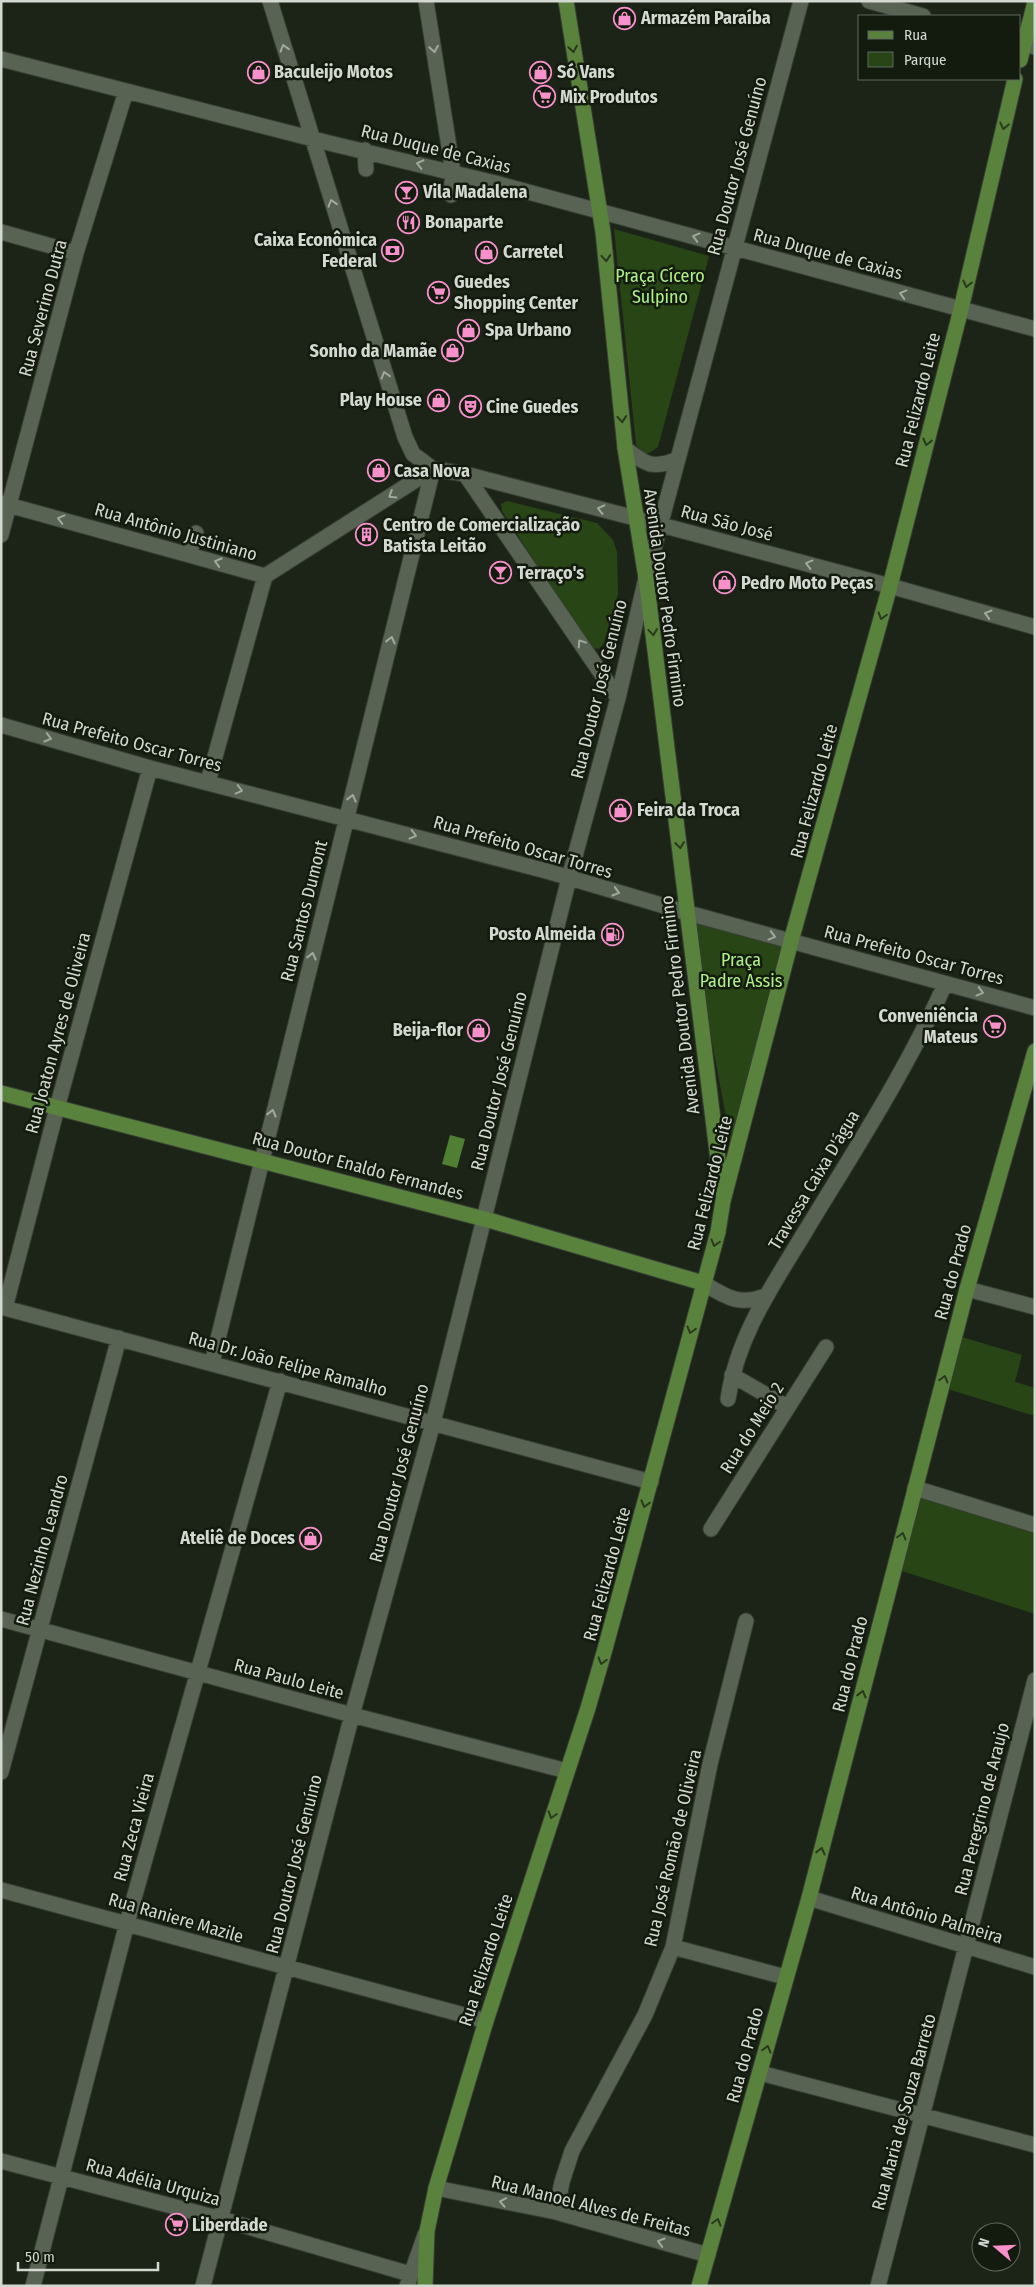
<svg xmlns="http://www.w3.org/2000/svg" width="1036" height="2287" font-family="'Fira Sans Condensed',sans-serif">
  <rect width="100%" height="100%" fill="#1c2417"/>
  <!-- green -->
  <path fill="#284615" d="M614,229l95,27 -51,191 -9,6h-6l-7,-9z
    M507,501l90,22 16,17 4,12 1,42 -14,49 -5,6 -8,-1 -89,-137 -1,-7z
    M688,913l103,28 -57,219z
    M955,1335l67,20 -7,27 20,6v28l-94,-29z
    M921,1496l114,30v88l-133,-43z"/>
  <!-- water -->
  <path fill="#507f33" d="M450,1135l15,4 -8,29 -15,-4z"/>
  <g fill="none" stroke-linecap="round" stroke-linejoin="round">
    <defs>
      <path id="minor" d="M270,1l135,436 8,17 20,15 32,5 170,44 255,68 145,41
        M426,1l27,171 -2,23
        M869,1l54,15
        M1020,43l15,4
        M1,59l328,84 166,40 540,146
        M365,150l1,19
        M1,232l75,21
        M625,448c20,16 27,22 53,11
        M465,474l153,224
        M1,503l264,73
        M1,535l75,-282 50,-162
        M189,554l7,-21
        M265,576l168,-107
        M1,725l149,43 400,104 138,41 347,95
        M208,782l57,-206
        M703,1283c23,14 37,24 64,12
        M967,1289l68,18
        M1,1307l650,175
        M5,1308l52,-200 93,-340
        M212,1363l221,-894
        M732,1375l55,32
        M728,1399c9,-63 45,-114 77,-167 49,-81 102,-162 140,-248
        M915,1488l120,37
        M711,1529l115,-182
        M1,1619l351,96 215,56
        M1,1772l118,-434
        M1,1890l485,131
        M809,1898l226,69
        M673,1947l112,30
        M760,2073l275,72
        M1,2161l220,58 189,55
        M436,2188l120,24 152,43
        M556,2212l6,-30 10,-31 73,-136 28,-68 37,-183 36,-143
        M33,2286l94,-363 153,-542
        M203,2286l149,-571 81,-292 136,-545 49,-180 28,-120 155,-577
        M407,2286l18,-51
        M878,2286l157,-606"/>
      <path id="major" d="M566,1l37,231 22,216 21,130 76,614
        M1020,60l15,-58
        M1,1093l491,128 211,62
        M425,2286l2,-55 9,-43 50,-167 102,-313 17,-59 113,-417 5,-31 68,-260 99,-355 71,-277 54,-230
        M699,2286l110,-388 158,-609 68,-238"/>
    </defs>
    <!-- minor casing -->
    <use href="#minor" stroke="#373e35" stroke-width="17"/>
    <!-- major casing -->
    <use href="#major" stroke="#373e35" stroke-width="17"/>
    <!-- minor -->
    <use href="#minor" stroke="#596354" stroke-width="15"/>
    <!-- major -->
    <use href="#major" stroke="#59833c" stroke-width="15"/>
  </g>
  <!-- one-way arrows -->
  <defs><path id="oneway-chevron" d="M-2-3.5L2.5 0L-2 3.5" fill="none" stroke-width="1.6" stroke-linecap="round" stroke-linejoin="round" transform="scale(1.25)"/></defs>
  <g stroke="#a2a99e">
    <use href="#oneway-chevron" transform="translate(284 48) rotate(-107)"/>
    <use href="#oneway-chevron" transform="translate(434 49) rotate(81)"/>
    <use href="#oneway-chevron" transform="translate(420 164) rotate(-166)"/>
    <use href="#oneway-chevron" transform="translate(332 203) rotate(-107)"/>
    <use href="#oneway-chevron" transform="translate(696 237) rotate(-165)"/>
    <use href="#oneway-chevron" transform="translate(903 294) rotate(-165)"/>
    <use href="#oneway-chevron" transform="translate(385 375) rotate(-107)"/>
    <use href="#oneway-chevron" transform="translate(392 495) rotate(148)"/>
    <use href="#oneway-chevron" transform="translate(601 509) rotate(-166)"/>
    <use href="#oneway-chevron" transform="translate(61 519) rotate(-165)"/>
    <use href="#oneway-chevron" transform="translate(218 562) rotate(-163)"/>
    <use href="#oneway-chevron" transform="translate(809 564) rotate(-165)"/>
    <use href="#oneway-chevron" transform="translate(988 614) rotate(-164)"/>
    <use href="#oneway-chevron" transform="translate(391 640) rotate(-76)"/>
    <use href="#oneway-chevron" transform="translate(581 643) rotate(-124)"/>
    <use href="#oneway-chevron" transform="translate(48 738) rotate(16)"/>
    <use href="#oneway-chevron" transform="translate(239 790) rotate(14)"/>
    <use href="#oneway-chevron" transform="translate(352 798) rotate(-76)"/>
    <use href="#oneway-chevron" transform="translate(413 835) rotate(15)"/>
    <use href="#oneway-chevron" transform="translate(616 892) rotate(16)"/>
    <use href="#oneway-chevron" transform="translate(772 936) rotate(15)"/>
    <use href="#oneway-chevron" transform="translate(312 956) rotate(-76)"/>
    <use href="#oneway-chevron" transform="translate(980 992) rotate(15)"/>
    <use href="#oneway-chevron" transform="translate(272 1113) rotate(-76)"/>
    <use href="#oneway-chevron" transform="translate(503 2202) rotate(-169)"/>
    <use href="#oneway-chevron" transform="translate(661 2242) rotate(-164)"/>
  </g>
  <g stroke="#283a1c">
    <use href="#oneway-chevron" transform="translate(573 49) rotate(81)"/>
    <use href="#oneway-chevron" transform="translate(1004 126) rotate(103)"/>
    <use href="#oneway-chevron" transform="translate(606 258) rotate(85)"/>
    <use href="#oneway-chevron" transform="translate(967 284) rotate(103)"/>
    <use href="#oneway-chevron" transform="translate(622 419) rotate(85)"/>
    <use href="#oneway-chevron" transform="translate(927 442) rotate(104)"/>
    <use href="#oneway-chevron" transform="translate(882 616) rotate(106)"/>
    <use href="#oneway-chevron" transform="translate(653 632) rotate(83)"/>
    <use href="#oneway-chevron" transform="translate(680 845) rotate(83)"/>
    <use href="#oneway-chevron" transform="translate(715 1243) rotate(106)"/>
    <use href="#oneway-chevron" transform="translate(691 1330) rotate(105)"/>
    <use href="#oneway-chevron" transform="translate(944 1379) rotate(-75)"/>
    <use href="#oneway-chevron" transform="translate(645 1504) rotate(105)"/>
    <use href="#oneway-chevron" transform="translate(902 1536) rotate(-75)"/>
    <use href="#oneway-chevron" transform="translate(602 1661) rotate(106)"/>
    <use href="#oneway-chevron" transform="translate(862 1694) rotate(-76)"/>
    <use href="#oneway-chevron" transform="translate(552 1815) rotate(108)"/>
    <use href="#oneway-chevron" transform="translate(821 1851) rotate(-76)"/>
    <use href="#oneway-chevron" transform="translate(767 2049) rotate(-75)"/>
    <use href="#oneway-chevron" transform="translate(717 2222) rotate(-74)"/>
  </g>
  <!-- icons -->
  <defs>
    <symbol id="shop-ring" viewBox="-11 -11 22 22"><circle r="9.5" fill="#131a0e" stroke="#f890cc" stroke-width="1.5"/><path d="M-5-2.5h2.3a2.7 3.5 0 0 1 5.4 0H5L5.5 6h-11ZM-1.5-2.5h3a1.5 2.3 0 0 0-3 0Z" fill="#f890cc"/></symbol>
    <symbol id="supermarket-ring" viewBox="-11 -11 22 22"><circle r="9.5" fill="#131a0e" stroke="#f890cc" stroke-width="1.5"/><path d="M-6-5.5h2.5l.6 2H6L4.5 2H-2.5L-4.4-4H-6ZM-1.5 3.2a1.3 1.3 0 1 0 .1 0ZM3 3.2a1.3 1.3 0 1 0 .1 0Z" fill="#f890cc"/></symbol>
    <symbol id="bar-ring" viewBox="-11 -11 22 22"><circle r="9.5" fill="#131a0e" stroke="#f890cc" stroke-width="1.5"/><path d="M-6-5H6L.8 .8V4.5H3.5V6h-7V4.5H-.8V.8Z" fill="#f890cc"/></symbol>
    <symbol id="restaurant-ring" viewBox="-11 -11 22 22"><circle r="9.5" fill="#131a0e" stroke="#f890cc" stroke-width="1.5"/><path d="M-5-6h1v4h1v-4h1v4h1v-4h1v5L-1.5 .5V6h-2V.5L-5-1ZM5-6V6H3V1.5H1.5Q1.5-4 5-6Z" fill="#f890cc"/></symbol>
    <symbol id="bank-ring" viewBox="-11 -11 22 22"><circle r="9.5" fill="#131a0e" stroke="#f890cc" stroke-width="1.5"/><path d="M-6-4H6V4H-6ZM0-2.3a2.3 2.3 0 1 0 0 4.6a2.3 2.3 0 1 0 0-4.6Z" fill="#f890cc"/></symbol>
    <symbol id="theatre-ring" viewBox="-11 -11 22 22"><circle r="9.5" fill="#131a0e" stroke="#f890cc" stroke-width="1.5"/><path d="M-5-5.5Q0-4 5-5.5V0Q5 5 0 6Q-5 5-5 0ZM-3.3-2.5H-1v1.5H-3.3ZM1-2.5H3.3v1.5H1ZM-2.8 1Q0 5.5 2.8 1Z" fill="#f890cc"/></symbol>
    <symbol id="building-ring" viewBox="-11 -11 22 22"><circle r="9.5" fill="#131a0e" stroke="#f890cc" stroke-width="1.5"/><path d="M-4-6H4V6H1V3H-1V6H-4ZM-2.5-4.3h1.7v1.8h-1.7ZM.8-4.3h1.7v1.8H.8ZM-2.5-1h1.7V.8h-1.7ZM.8-1h1.7V.8H.8Z" fill="#f890cc"/></symbol>
    <symbol id="fuel-ring" viewBox="-11 -11 22 22"><circle r="9.5" fill="#131a0e" stroke="#f890cc" stroke-width="1.5"/><path d="M-5.5-6h7V0h2V4h1.3V-2.5L3-4.5l.8-.8L6-3V5H2.5V1h-1V6h-7ZM-4.2-4.7v3.2H.2V-4.7Z" fill="#f890cc"/></symbol>
  </defs>
  <g fill-rule="evenodd">
    <use href="#shop-ring" x="612" y="6" width="25" height="25"/>
    <use href="#shop-ring" x="246" y="60" width="25" height="25"/>
    <use href="#shop-ring" x="528" y="60" width="25" height="25"/>
    <use href="#supermarket-ring" x="532" y="84" width="25" height="25"/>
    <use href="#bar-ring" x="394" y="180" width="25" height="25"/>
    <use href="#restaurant-ring" x="396" y="210" width="25" height="25"/>
    <use href="#bank-ring" x="380" y="238" width="25" height="25"/>
    <use href="#shop-ring" x="474" y="240" width="25" height="25"/>
    <use href="#supermarket-ring" x="426" y="280" width="25" height="25"/>
    <use href="#shop-ring" x="456" y="318" width="25" height="25"/>
    <use href="#shop-ring" x="440" y="338" width="25" height="25"/>
    <use href="#shop-ring" x="426" y="388" width="25" height="25"/>
    <use href="#theatre-ring" x="458" y="394" width="25" height="25"/>
    <use href="#shop-ring" x="366" y="458" width="25" height="25"/>
    <use href="#building-ring" x="354" y="522" width="25" height="25"/>
    <use href="#bar-ring" x="488" y="560" width="25" height="25"/>
    <use href="#shop-ring" x="712" y="570" width="25" height="25"/>
    <use href="#shop-ring" x="608" y="798" width="25" height="25"/>
    <use href="#fuel-ring" x="600" y="922" width="25" height="25"/>
    <use href="#supermarket-ring" x="982" y="1014" width="25" height="25"/>
    <use href="#shop-ring" x="466" y="1018" width="25" height="25"/>
    <use href="#shop-ring" x="298" y="1526" width="25" height="25"/>
    <use href="#supermarket-ring" x="164" y="2212" width="25" height="25"/>
  </g>
  <g text-anchor="middle" stroke-width="5" stroke-linejoin="round" paint-order="stroke">
    <!-- poi labels -->
    <g font-size="18" font-weight="bold" fill="#d3d8d0" stroke="#131a0e" text-anchor="start">
      <text x="641" y="24">Armazém Paraíba</text>
      <text x="274" y="78">Baculeijo Motos</text>
      <text x="557" y="78">Só Vans</text>
      <text x="560" y="103">Mix Produtos</text>
      <text x="423" y="198">Vila Madalena</text>
      <text x="425" y="228">Bonaparte</text>
      <text x="377" y="246" text-anchor="end">Caixa Econômica<tspan x="377" dy="21">Federal</tspan></text>
      <text x="503" y="258">Carretel</text>
      <text x="454" y="288">Guedes<tspan x="454" dy="21">Shopping Center</tspan></text>
      <text x="485" y="336">Spa Urbano</text>
      <text x="437" y="357" text-anchor="end">Sonho da Mamãe</text>
      <text x="422" y="406" text-anchor="end">Play House</text>
      <text x="486" y="413">Cine Guedes</text>
      <text x="394" y="477">Casa Nova</text>
      <text x="383" y="531">Centro de Comercialização<tspan x="383" dy="21">Batista Leitão</tspan></text>
      <text x="517" y="579">Terraço's</text>
      <text x="741" y="589">Pedro Moto Peças</text>
      <text x="637" y="816">Feira da Troca</text>
      <text x="596" y="940" text-anchor="end">Posto Almeida</text>
      <text x="978" y="1022" text-anchor="end">Conveniência<tspan x="978" dy="21">Mateus</tspan></text>
      <text x="463" y="1036" text-anchor="end">Beija-flor</text>
      <text x="295" y="1544" text-anchor="end">Ateliê de Doces</text>
      <text x="192" y="2231">Liberdade</text>
    </g>
    <!-- street labels -->
    <g font-size="18" fill="#d3d8d0" stroke="#131a0e">
      <text transform="translate(436 149) rotate(14)" y="6">Rua Duque de Caxias</text>
      <text transform="translate(737 166) rotate(-75)" y="6">Rua Doutor José Genuíno</text>
      <text transform="translate(828 254) rotate(15)" y="6">Rua Duque de Caxias</text>
      <text transform="translate(43 308) rotate(-75)" y="6">Rua Severino Dutra</text>
      <text transform="translate(918 400) rotate(-76)" y="6">Rua Felizardo Leite</text>
      <text transform="translate(727 523) rotate(15)" y="6">Rua São José</text>
      <text transform="translate(176 532) rotate(16)" y="6">Rua Antônio Justiniano</text>
      <text transform="translate(665 598) rotate(82)" y="6">Avenida Doutor Pedro Firmino</text>
      <text transform="translate(599 689) rotate(-76)" y="6">Rua Doutor José Genuíno</text>
      <text transform="translate(132 742) rotate(15)" y="6">Rua Prefeito Oscar Torres</text>
      <text transform="translate(814 791) rotate(-75)" y="6">Rua Felizardo Leite</text>
      <text transform="translate(523 847) rotate(16)" y="6">Rua Prefeito Oscar Torres</text>
      <text transform="translate(304 911) rotate(-76)" y="6">Rua Santos Dumont</text>
      <text transform="translate(914 955) rotate(15)" y="6">Rua Prefeito Oscar Torres</text>
      <text transform="translate(680 1005) rotate(-97)" y="6">Avenida Doutor Pedro Firmino</text>
      <text transform="translate(58 1033) rotate(-75)" y="6">Rua Joaton Ayres de Oliveira</text>
      <text transform="translate(499 1081) rotate(-76)" y="6">Rua Doutor José Genuíno</text>
      <text transform="translate(358 1166) rotate(15)" y="6">Rua Doutor Enaldo Fernandes</text>
      <text transform="translate(814 1180) rotate(-59)" y="6">Travessa Caixa D'água</text>
      <text transform="translate(710 1183) rotate(-76)" y="6">Rua Felizardo Leite</text>
      <text transform="translate(953 1272) rotate(-75)" y="6">Rua do Prado</text>
      <text transform="translate(288 1364) rotate(15)" y="6">Rua Dr. João Felipe Ramalho</text>
      <text transform="translate(752 1428) rotate(-58)" y="6">Rua do Meio 2</text>
      <text transform="translate(399 1473) rotate(-75)" y="6">Rua Doutor José Genuíno</text>
      <text transform="translate(42 1550) rotate(-75)" y="6">Rua Nezinho Leandro</text>
      <text transform="translate(607 1574) rotate(-75)" y="6">Rua Felizardo Leite</text>
      <text transform="translate(850 1664) rotate(-76)" y="6">Rua do Prado</text>
      <text transform="translate(289 1679) rotate(15)" y="6">Rua Paulo Leite</text>
      <text transform="translate(982 1809) rotate(-76)" y="6">Rua Peregrino de Araujo</text>
      <text transform="translate(134 1827) rotate(-75)" y="6">Rua Zeca Vieira</text>
      <text transform="translate(673 1848) rotate(-77)" y="6">Rua José Romão de Oliveira</text>
      <text transform="translate(294 1864) rotate(-76)" y="6">Rua Doutor José Genuíno</text>
      <text transform="translate(927 1915) rotate(17)" y="6">Rua Antônio Palmeira</text>
      <text transform="translate(176 1918) rotate(16)" y="6">Rua Raniere Mazile</text>
      <text transform="translate(486 1960) rotate(-72)" y="6">Rua Felizardo Leite</text>
      <text transform="translate(745 2055) rotate(-75)" y="6">Rua do Prado</text>
      <text transform="translate(904 2112) rotate(-75)" y="6">Rua Maria de Souza Barreto</text>
      <text transform="translate(153 2182) rotate(15)" y="6">Rua Adélia Urquiza</text>
      <text transform="translate(591 2206) rotate(14)" y="6">Rua Manoel Alves de Freitas</text>
    </g>
    <!-- park labels -->
    <g font-size="18" fill="#aff089" stroke="#131a0e">
      <text x="660" y="282">Praça Cícero<tspan x="660" dy="21">Sulpino</tspan></text>
      <text x="741" y="966">Praça<tspan x="741" dy="21">Padre Assis</tspan></text>
    </g>
  </g>
  <!-- border -->
  <rect width="1036" height="2287" fill="none" stroke="#d3d8d0" stroke-width="5"/>
  <!-- legend -->
  <rect x="858" y="15" width="162" height="65" fill="#131a0e" stroke="#60665c"/>
  <rect x="868" y="31" width="25" height="8" fill="#59833c" stroke="#60665c"/>
  <text x="904" y="40" font-size="15" fill="#d3d8d0">Rua</text>
  <rect x="868" y="52" width="25" height="15" fill="#284615" stroke="#60665c"/>
  <text x="904" y="65" font-size="15" fill="#d3d8d0">Parque</text>
  <!-- north arrow -->
  <g transform="translate(996 2247) rotate(289)"><circle r="24" fill="#131a0e" stroke="#60665c"/>
  <path d="M0-4L9 19L0 12L-9 19Z" fill="#f890cc"/>
  <text y="-8" font-size="14" font-weight="bold" text-anchor="middle" fill="#d3d8d0">N</text>
  </g>
  <!-- scale -->
  <path d="M18 2262v8h140v-8" fill="none" stroke="#d3d8d0" stroke-width="2.5"/>
  <text x="25" y="2262" font-size="15" fill="#d3d8d0" stroke="#131a0e" stroke-width="4" paint-order="stroke">50 m</text>
</svg>
